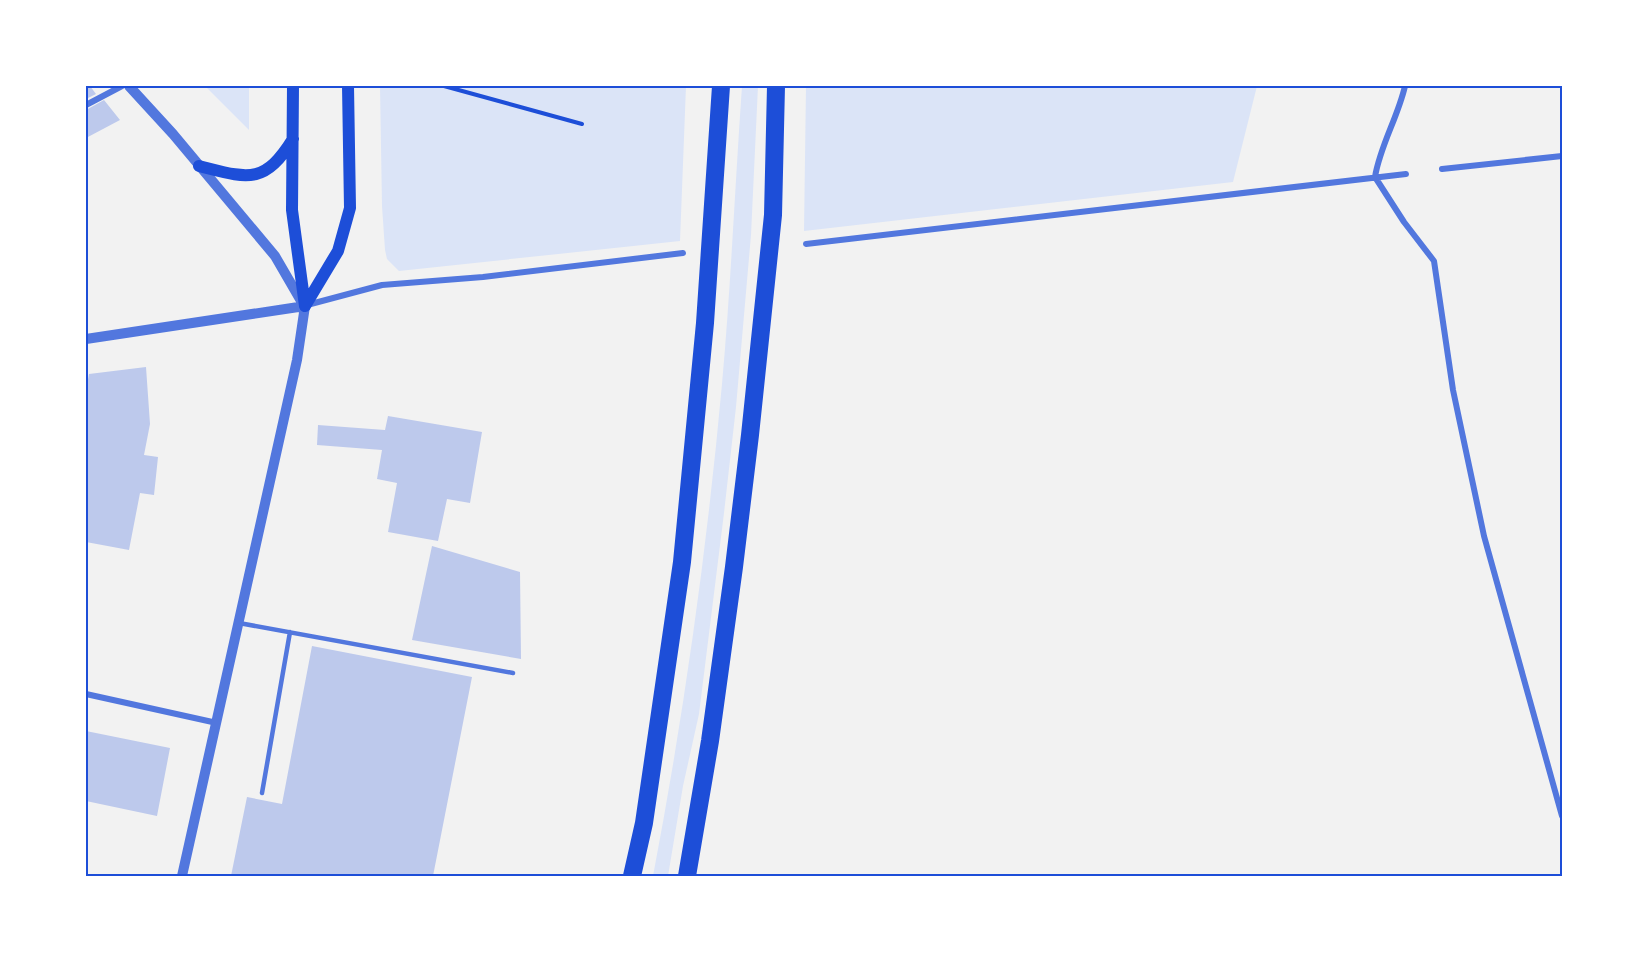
<svg xmlns="http://www.w3.org/2000/svg" width="1648" height="962" font-family="Lora,serif">
  <rect width="100%" height="100%" fill="#f2f2f2"/>
  <!-- green -->
  <path fill="#dbe4f7" d="M205,86h44v44z
    M380,86h306l-6,155 -281,30 -12,-12 -2,-9 -3,-44z
    M742,86h16l-7,149 -15,172 -12,106 -25,201 -16,72 -15,90h-15c31,-162 54,-327 69,-492 9,-100 13,-199 20,-298z
    M806,86h451l-24,96 -429,49z"/>
  <!-- building -->
  <path fill="#bdc9ec" d="M86,86h4l6,8 -10,5z
    M104,100l16,20 -34,18v-28z
    M146,367l4,57 -6,31 14,2 -4,38 -14,-2 -11,57 -43,-8v-152l3,-16z
    M388,416l94,16 -12,71 -23,-4 -9,42 -50,-9 9,-49 -20,-4 5,-29 -65,-5 1,-20 67,5z
    M432,546l88,26 1,87 -109,-19z
    M312,646l160,31 -39,199h-202l16,-79 35,7z
    M86,731l84,17 -13,68 -71,-15z"/>
  <g fill="none" stroke-linecap="round" stroke-linejoin="round">
    <!-- path -->
    <path stroke="#1d4ed8" stroke-width="4" d="M444,86l138,38"/>
    <!-- service -->
    <path stroke="#5277de" stroke-width="4.5" d="M239,623l274,50
      M262,793l28,-161"/>
    <!-- minor -->
    <path stroke="#5277de" stroke-width="6" d="M1405,86c-7,31 -25,60 -30,91l29,45 30,39 19,129 31,146 78,280
      M86,105l36,-19
      M1442,169l120,-13
      M806,244l600,-70
      M307,305l75,-20 101,-8 200,-24
      M86,694l131,29"/>
    <!-- tertiary -->
    <path stroke="#5277de" stroke-width="10" d="M129,86l44,48 102,122 29,50
      M86,339l219,-33
      M182,876l115,-516 8,-54"/>
    <!-- secondary -->
    <path stroke="#1d4ed8" stroke-width="12" d="M293,86l-1,124 13,96
      M199,166c48,12 65,20 94,-27
      M305,306l33,-55 12,-43 -2,-122"/>
    <!-- motorway -->
    <path stroke="#1d4ed8" stroke-width="18" d="M632,876l12,-53 38,-261 23,-239 16,-237
      M687,876l23,-135 24,-174 16,-132 23,-220 3,-129"/>
  </g>
  <!-- border -->
  <rect width="1648" height="962" fill="none" stroke="#ffffff" stroke-width="174"/>
  <rect x="87" y="87" width="1474" height="788" fill="none" stroke="#1d4ed8" stroke-width="2"/>
</svg>
